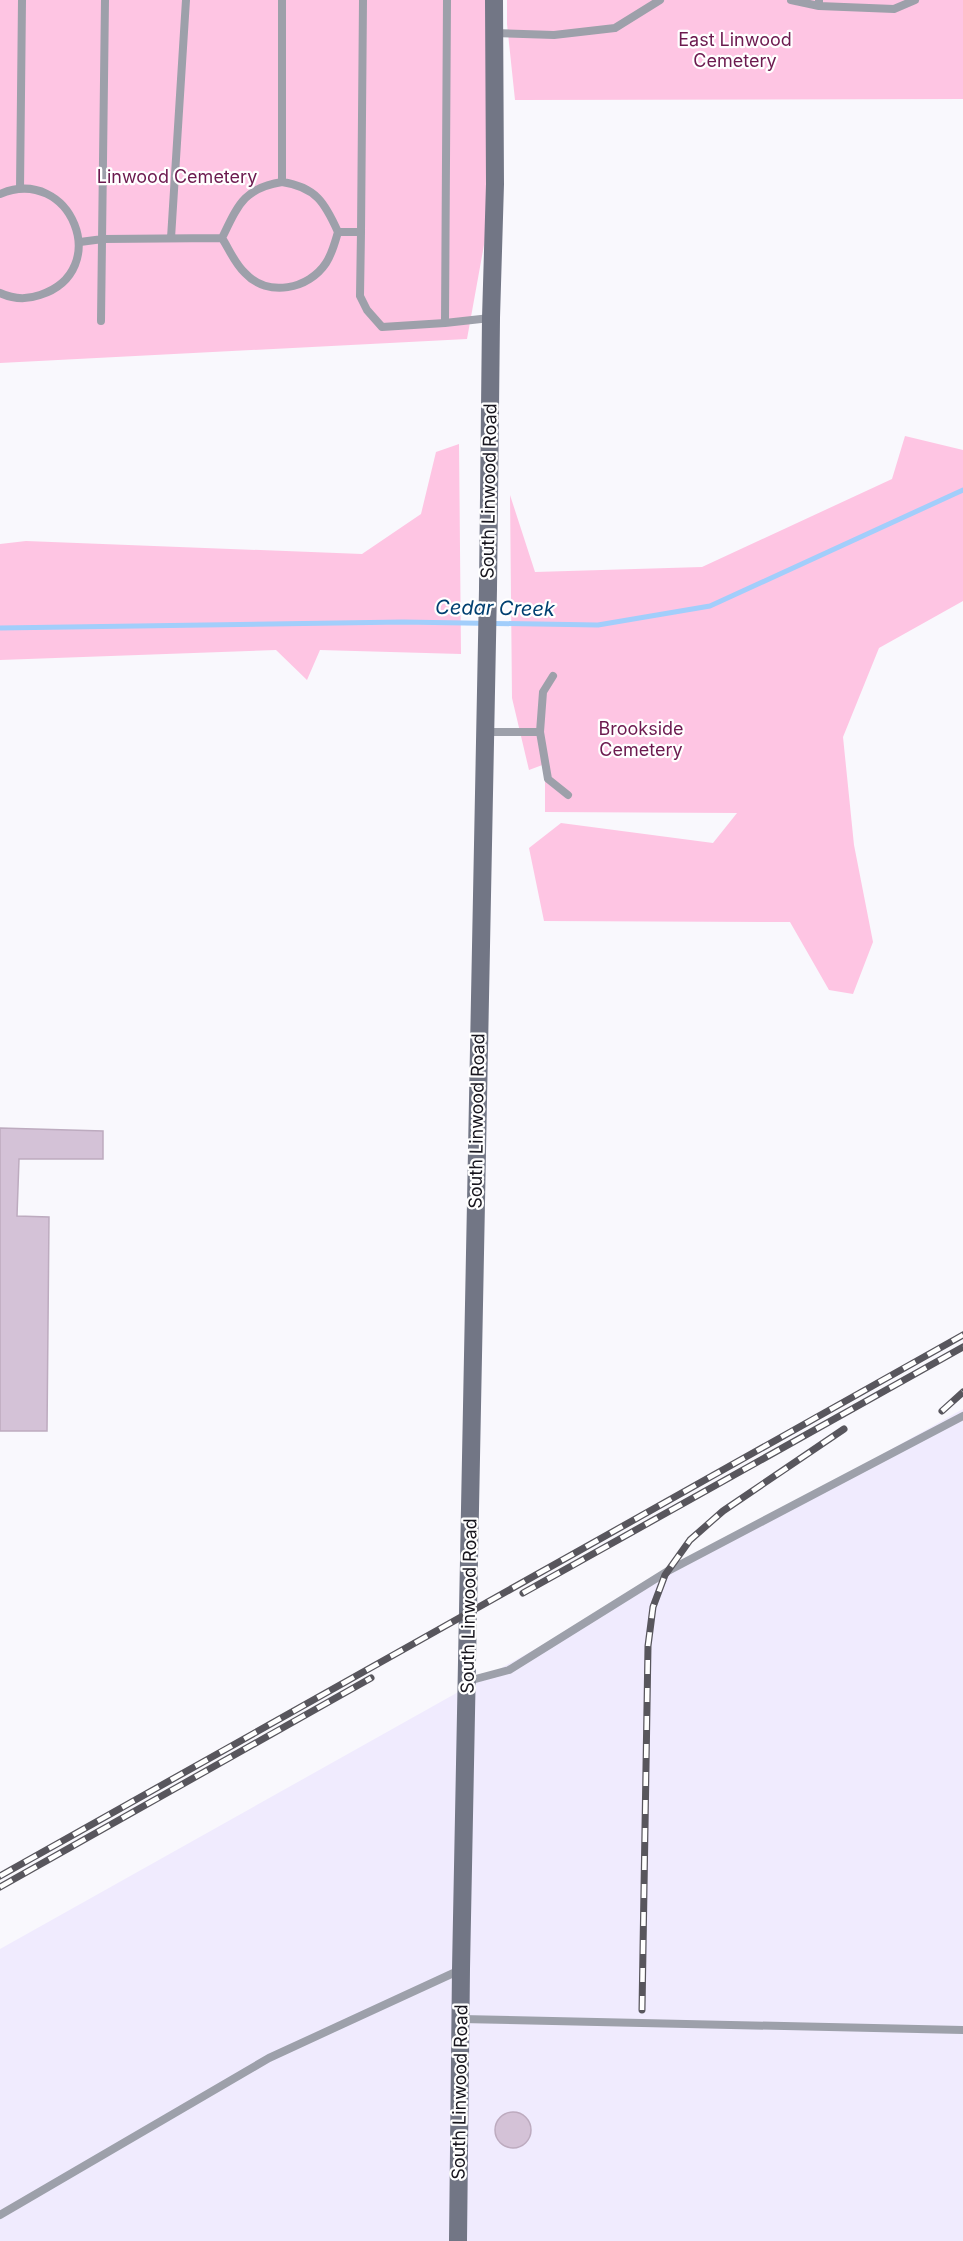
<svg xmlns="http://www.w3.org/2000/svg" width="963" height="2241" font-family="Inter,sans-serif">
  <rect width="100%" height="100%" fill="#f9f8fd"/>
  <!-- built -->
  <path fill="#f0ebfe" d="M963,1409v832h-963v-292z"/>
  <!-- green -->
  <path fill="#fec5e3" d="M0,0h494l1,184 -28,155 -467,24z
    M507,0h456v99l-448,1 -8,-76z
    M905,436l58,14v151l-84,47 -36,89 11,108 19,97 -20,52 -24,-4 -39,-68 -246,-1 -15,-73 32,-25 152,20 24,-30 -192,-1v-48l-16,6 -17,-72 -2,-203 25,77 167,-5 190,-88z
    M459,444l2,210 -141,-4 -13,30 -31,-30 -276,10v-116l26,-3 336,13 59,-40 15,-62z"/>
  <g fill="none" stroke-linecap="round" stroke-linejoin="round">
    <!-- stream -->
    <path stroke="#a2cefb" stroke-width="5" d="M0,628l403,-6 195,3 112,-19 253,-116"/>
  </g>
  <!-- building -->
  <path fill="#d4c2d7" stroke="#bdabbf" stroke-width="1.5" d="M0,1128l103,3v28h-84l-2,57 32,1 -2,214h-47z
    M495 2130a18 18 0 1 1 36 0a18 18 0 1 1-36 0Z"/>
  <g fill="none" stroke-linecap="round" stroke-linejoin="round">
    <!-- lane -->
    <path stroke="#9da0aa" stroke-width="8" d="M447,0l-2,323 45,-5
      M791,0l28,6v-6
      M819,6l75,3 21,-9
      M495,33l59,2 61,-7 45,-28
      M282,182c34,5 43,21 56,50 -3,10 -6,22 -12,31 -17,26 -58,35 -81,10 -10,-9 -16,-24 -23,-35 16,-33 22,-50 60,-56z
      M282,182v-182
      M20,189l2,-189
      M0,194c71,-30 114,77 40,101 -14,5 -27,4 -40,-2
      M338,232h23l-1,64 7,14 15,17 63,-4
      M361,232l2,-232
      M171,238l15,-238
      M80,242l23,-3 119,-1
      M101,321l4,-321
      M553,676l-10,16 -3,40 8,47 20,16
      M486,732h54
      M468,1681l41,-11 159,-99 295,-155
      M461,2019l502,11
      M0,2215l269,-157 191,-88"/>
    <!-- secondary -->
    <path stroke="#727685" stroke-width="18" d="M458,2241l3,-272 27,-1380 3,-271 4,-134 -1,-184"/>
    <defs>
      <path id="rail" d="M942,1411l21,-19
        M523,1593l440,-246
        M0,1876l963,-541
        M0,1887l371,-209
        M642,2010l6,-364 5,-39 12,-32 25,-35 33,-29 121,-82"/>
    </defs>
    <!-- rail casing -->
    <use href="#rail" stroke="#58565d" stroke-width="7"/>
    <!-- rail -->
    <use href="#rail" stroke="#fff" stroke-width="4.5" stroke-dasharray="14" stroke-linecap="butt"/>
  </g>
  <g text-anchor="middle" stroke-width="4.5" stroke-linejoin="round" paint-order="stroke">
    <!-- park labels -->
    <g font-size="18" fill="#6c1a4f" stroke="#fff">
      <text x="735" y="46">East Linwood<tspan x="735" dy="21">Cemetery</tspan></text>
      <text x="177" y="183">Linwood Cemetery</text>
      <text x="641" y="735">Brookside<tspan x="641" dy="21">Cemetery</tspan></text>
    </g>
    <!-- street labels -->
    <g font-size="18" fill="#17151d" stroke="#fff">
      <text transform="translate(489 491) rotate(-89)" y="6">South Linwood Road</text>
      <text transform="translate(477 1121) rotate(-89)" y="6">South Linwood Road</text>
      <text transform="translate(469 1606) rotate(-89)" y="6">South Linwood Road</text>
      <text transform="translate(460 2092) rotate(-89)" y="6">South Linwood Road</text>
    </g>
    <!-- water labels -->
    <g font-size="20" font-style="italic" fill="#003f71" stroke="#fff">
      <text transform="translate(495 608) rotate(1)" y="7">Cedar Creek</text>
    </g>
  </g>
</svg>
